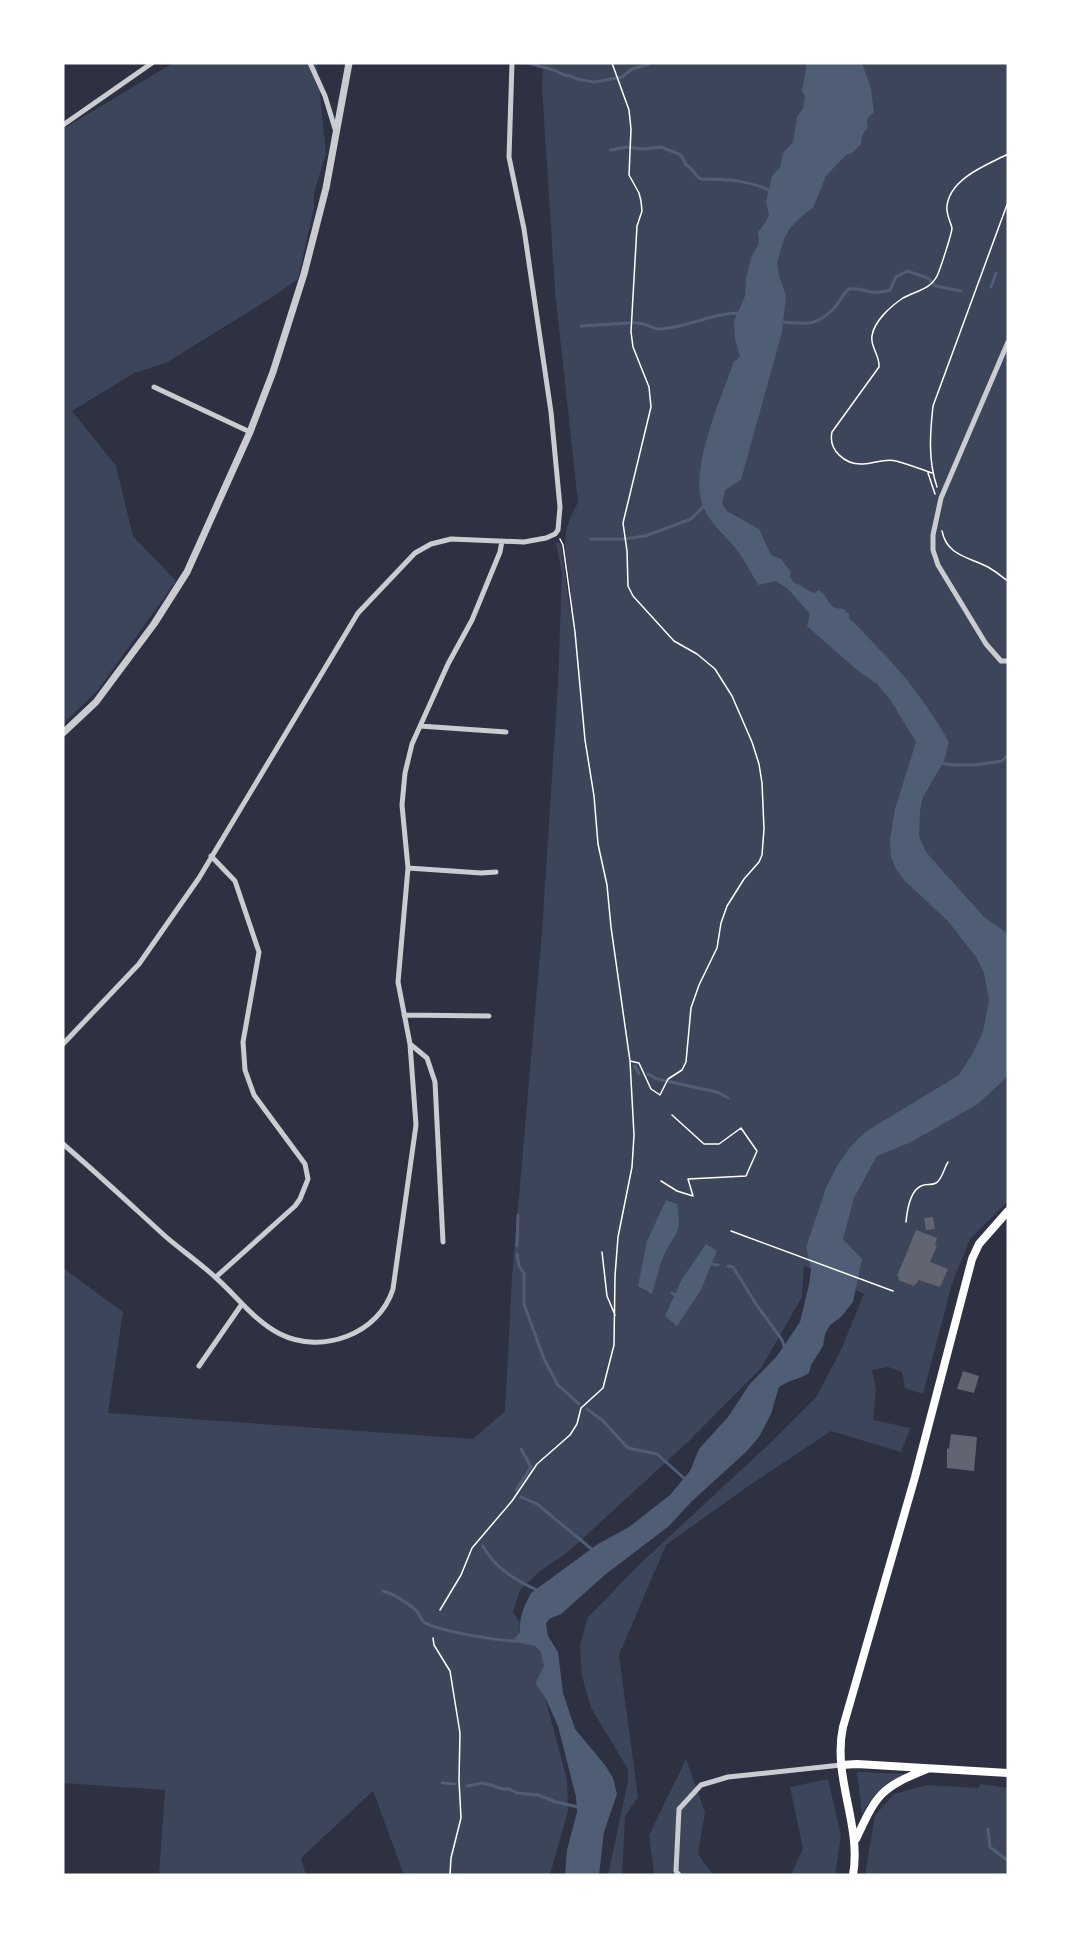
<svg xmlns="http://www.w3.org/2000/svg" width="1071" height="1938" font-family="Karla,sans-serif">
  <rect width="100%" height="100%" fill="#2d3142"/>
  <!-- green -->
  <path fill="#3c4559" d="M173,63h144l9,91 -12,39v15l-16,71 -24,17 -108,67 -32,10 -62,38 44,55 17,70 43,45 -78,109 -35,34v-595z
    M543,63h465v1138l-38,38 -18,45 -29,110 -18,-6 -3,-16 -14,-5 -16,3 4,19 -3,31 38,8 -10,24 -70,-21 -84,56 -81,58 -47,110 19,142 -13,19 -3,59h-14l20,-94v-12l-37,-61 -9,-32 -2,-31 8,-28 55,-56 126,-117 47,-47 24,-45 24,-58 -60,-28 -2,31 -41,71 -72,73 -121,111 -28,19 -20,19 -7,22 6,9 1,11 -5,7 20,7 5,5 4,15 -7,16v4l8,11 22,83 1,31 -18,64h-146l-31,-84 -72,67 5,17h-147l6,-85 -102,-7v-515l60,44 -15,101 365,26 32,-28 7,-134 30,-346 16,-247 4,-111 -6,-30 2,-1 3,3 9,66c5,-27 -8,-52 -4,-79 1,-10 8,-21 12,-30l-23,-211 -13,-204z
    M686,1759l19,53 -7,42 15,21h-59l-5,-40z
    M857,1773l2,-1 48,2c-18,6 -36,23 -45,40z
    M828,1779l13,57 -6,39h-44l12,-26 -13,-62z
    M980,1784l28,4v87h-143l10,-60 19,-21 33,-9 52,3z"/>
  <!-- water -->
  <path fill="#4f5d75" d="M807,63h55l9,26 3,23 -7,7 1,8 -6,9 -1,8 -9,9 -6,2 -20,21 -13,32 -11,8 -12,12 -5,9 -8,25 2,13 7,21 -4,36 -41,148 -16,10 -3,14 5,7 32,18 12,26 10,4 10,13 -1,5 4,6c8,1 12,8 21,10l3,-3c13,7 8,19 26,19l5,5v5c12,9 20,20 30,30 28,28 50,58 70,93l-5,19 -21,36 -3,14 -1,25 7,16 14,16 45,50 23,16v142l-30,28 -67,38 -34,14 -23,42 -11,41 19,20 -9,43 -12,15 -11,8 -5,9 -2,12 -12,19 -2,8c-11,7 -20,7 -30,14l-8,27 -12,23 -13,15 -55,50 -22,24 -63,48 -45,40 -12,5 -3,5 2,12 10,16 5,41 12,36 30,36 8,13 4,16 -13,38 -5,43h-34l2,-25 10,-38 -1,-15 -18,-71 -13,-29 -8,-11 -1,-4 8,-16 -4,-15 -5,-5 -20,-4 -1,-3 6,-7c-1,-15 4,-26 11,-39l67,-49 31,-17 41,-32 20,-24 9,-22 29,-32 21,-32 28,-29 23,-34 9,-38 2,-15 -5,-22 20,-59 11,-22 13,-19 15,-15 94,-57 14,-22 10,-22 6,-30 -5,-28 -8,-16 -28,-36 -44,-41 -8,-11 -5,-12 -1,-18 5,-30 21,-67 -25,-41 -14,-17 -20,-14 -50,-44 3,-12 -22,-25 -12,-8 -18,4c-6,-11 -12,-22 -19,-32 -11,-16 -29,-28 -36,-47 -15,-36 19,-109 31,-145l3,-1 3,-4 -5,-17 -1,-18 11,-25 1,-18 5,-20 8,-15 -1,-11 7,-9 4,-8 -3,-13 6,-26 8,-9 3,-14 10,-11 4,-25 6,-9 2,-12 -3,-5z
    M666,1200l11,4c5,29 0,26 -12,49 -6,13 -9,28 -13,41l-14,-8 9,-45z
    M706,1244l11,7 -16,39 -24,36 -12,-10 17,-37z"/>
  <g fill="none" stroke-linecap="round" stroke-linejoin="round">
    <!-- stream -->
    <path stroke="#4f5d75" stroke-width="3" d="M528,63l26,7 10,5 7,1 6,3 17,3 28,-5 10,-8 17,-5
      M611,150l15,-3 17,2 18,-2 20,8 5,10c8,3 8,11 15,14 25,0 47,1 70,12
      M991,287l5,-14
      M782,322c24,2 34,5 52,-14 6,-6 8,-13 15,-19 18,-2 19,8 41,1l6,-13 11,-6 21,7 8,8 25,5
      M634,323c14,-1 17,7 27,6 28,-2 53,-17 81,-16
      M581,326l48,-3
      M590,539h34l21,-3 46,-17 14,-14
      M941,763l11,2h24l26,-4 6,-6
      M635,1066l4,8
      M648,1074l9,5 60,13 11,6
      M517,1246l1,-31
      M517,1254l2,12 5,7v31l20,55 14,26 21,19
      M711,1264l7,1
      M728,1266l5,1 23,37 26,36 3,9
      M672,1293l3,2
      M587,1409l15,11 26,28 29,6 28,25
      M516,1490l15,-23 -10,-18
      M521,1497l16,7 57,47
      M483,1546c11,22 34,35 56,45
      M383,1591c12,3 23,11 33,19 3,3 4,9 8,12 12,9 76,19 92,19
      M442,1783l13,1
      M467,1786l15,-3 9,2 11,4h7l8,4 21,2 18,7 22,5
      M988,1829l2,18 18,14"/>
  </g>
  <!-- building -->
  <path fill="#626471" d="M933,1217l2,12 -9,1 -2,-12z
    M916,1230l21,8 -2,7 2,1 -7,16 18,7 -8,18 -21,-7 -5,6 -16,-6 1,-3 -2,-1z
    M963,1371l16,5 -5,17 -17,-4z
    M951,1434l26,3 -3,34 -27,-3v-20l2,1z"/>
  <g fill="none" stroke-linecap="round" stroke-linejoin="round">
    <!-- path -->
    <path stroke="#fff" stroke-width="1.5" d="M612,63l17,47 2,19 -2,46 10,18 2,8 1,10 -5,15 -6,106 2,15 16,40 2,20 -28,116 4,28 1,35 5,10 41,45 23,13 18,15 17,27 20,46 7,22 3,19 2,46 -2,26 -3,7 -15,17 -17,27 -6,17 -4,25 -18,37 -8,23 -5,54 -4,8 -14,9 -8,16 -9,-6 -12,-26 -9,-2
      M928,473l7,21
      M932,473c-12,-4 -24,-9 -36,-12 -12,-3 -22,3 -33,3 -18,1 -35,-14 -31,-32l47,-65c1,-12 -9,-20 -7,-31 2,-15 19,-30 31,-38 12,-7 27,-8 34,-22 3,-6 15,-43 15,-48 -2,-8 -6,-14 -5,-22 3,-28 40,-41 61,-52
      M937,487c-9,-26 -7,-54 -4,-81l75,-204
      M942,531c5,25 27,26 46,36 7,4 13,9 20,14
      M661,1181l16,10 16,5 -5,-17 58,-3 11,-25 -16,-23 -22,16h-15l-32,-29
      M906,1222c1,-11 4,-31 15,-36 5,-3 10,0 15,-3 6,-3 8,-15 12,-21
      M731,1231l162,60
      M602,1252l5,44 8,19
      M440,1610l21,-35 11,-27 40,-47 25,-37 33,-29 7,-11 4,-16 22,-20 11,-43 1,-69 3,-39 14,-70 2,-32 -4,-74 -19,-134 -4,-42 -9,-41 -4,-48 -9,-56 -10,-108 -12,-87 -3,-6
      M433,1638l1,7 16,26 10,62 -1,47 2,38 -10,40 -1,17"/>
    <!-- minor -->
    <path stroke="#caccd0" stroke-width="5" d="M310,63l15,33 11,36
      M63,125l89,-62
      M1008,342l-67,156 -8,37v15l5,15 48,79 15,17h7
      M154,387l96,45
      M420,726l86,6
      M211,856l24,25 24,71 -16,90 2,28 9,25 51,69 3,15 -8,20 -5,7 -79,71
      M408,868l73,5 15,-1
      M404,1015l85,1
      M63,1044l76,-80 60,-86 159,-265 57,-60 16,-9 20,-5 73,3 22,-4 9,-4 3,-4 2,-23 -9,-95 -27,-183 -15,-72 3,-94
      M410,1044l17,14 8,24 8,160
      M63,1144c35,30 68,61 102,92 16,14 34,26 50,41 21,18 39,44 65,57 42,21 99,0 113,-45l23,-164 -6,-81 -12,-62 10,-114 -6,-63 3,-32 7,-29 36,-80 24,-44 28,-68 2,-11
      M199,1366l43,-62
      M679,1875l-3,-4 3,-62 22,-24 27,-8 113,-12"/>
    <!-- tertiary -->
    <path stroke="#caccd0" stroke-width="7" d="M63,733l33,-31 58,-78 33,-52 63,-140 23,-60 31,-98 22,-86 23,-125"/>
    <!-- secondary -->
    <path stroke="#fff" stroke-width="8" d="M841,1765l16,-1 151,9
      M856,1839c21,-45 24,-51 71,-70
      M853,1875c9,-50 -21,-98 -10,-148l72,-250 57,-218 7,-15 29,-33"/>
  </g>
  <!-- border -->
  <rect width="1071" height="1938" fill="none" stroke="#ffffff" stroke-width="129"/>
</svg>
